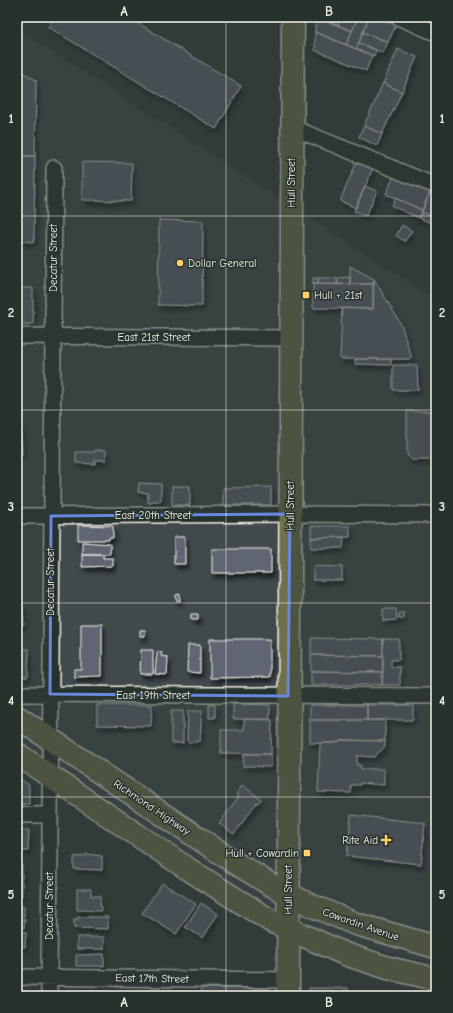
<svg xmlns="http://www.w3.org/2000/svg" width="453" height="1013" font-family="'Comic Neue',sans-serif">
  <defs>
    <filter id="shadow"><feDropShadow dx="2.5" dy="4.5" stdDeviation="2" flood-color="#0009"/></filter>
  </defs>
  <rect width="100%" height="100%" fill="#313d3b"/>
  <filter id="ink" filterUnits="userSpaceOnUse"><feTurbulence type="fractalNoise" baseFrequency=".025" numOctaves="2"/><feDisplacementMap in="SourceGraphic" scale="8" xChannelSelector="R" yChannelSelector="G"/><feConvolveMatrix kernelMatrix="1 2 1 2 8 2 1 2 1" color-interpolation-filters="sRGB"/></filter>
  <g filter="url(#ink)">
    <!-- built -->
    <path fill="#3f494c" d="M17,29l419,271v664l-161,-41 -258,-175z"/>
    <!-- building -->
    <path fill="#5f6573" stroke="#f4f1e8" filter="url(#shadow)" d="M54,17h74l113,69 -25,43 -168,-102z
      M315,17l37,14 -6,14 -31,-13z
      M318,17h23l-3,8z
      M341,17h17l-6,14 -14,-6z
      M358,17h11l-13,32 -10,-4z
      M369,17h6l21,8 -8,17 -25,-10z
      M315,32l59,24h-2l-6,15 -51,-21z
      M363,32l25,10 -5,11 -24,-10z
      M359,43l17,7 -2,6 -18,-7z
      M398,49l19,8 -15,35 -19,-9z
      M17,69l19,11 -1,76h-18z
      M383,83l19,9 -20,42 -18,-8z
      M364,126l18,8 -5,12 -18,-9z
      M17,156h18l-1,86 -17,-1z
      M357,161l16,7 -17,40 -16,-7z
      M82,162l50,1 -1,38 -49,-1z
      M394,176l36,16 -8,18 -36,-16z
      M365,186l12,5 -11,25 -12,-5z
      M430,192l6,2v24l-14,-6z
      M395,198l27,12 -3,8 -27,-12z
      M422,212l14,6v7l-17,-7z
      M159,220l44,1 -1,85 -44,-1z
      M402,225l10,6 -7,10 -9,-5z
      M350,266l24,13 -1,5h-23z
      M350,277v7l-12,1 -1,-7z
      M313,278h5v6h-5z
      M318,278h19v7l-19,-1z
      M374,279l27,45 11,35h-72l2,-51 31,1z
      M313,284h60v25l-60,-1z
      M17,288h16v36h-16z
      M355,359h36v6l-36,-1z
      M393,365h24l1,25h-25z
      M407,411h29v49h-24l-5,-5z
      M17,426h4l1,29h-5z
      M95,450h11v10h-11v4l-19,-1v-11h19z
      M139,483l22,1v17h-9v2h-4v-10l-10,-1z
      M172,486h18v19h-18z
      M271,487v18h-48v-17z
      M78,525l35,1v12h-4v2h-31z
      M311,526h39v11l-39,1z
      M174,537h11v27h-11z
      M344,537l-1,11h-32v-10z
      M82,542l28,2v10h-28z
      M212,549h59v24h-59z
      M82,554h21v4h10v8l-31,1z
      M313,566l29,1v13h-29z
      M180,594v7l-4,-1v-5z
      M17,606h6l1,19 -7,1z
      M383,609h13l1,11 -14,1z
      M399,613h5v6h-5z
      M191,614h7v6h-7z
      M81,624h21v52l-28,1v-8h7z
      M140,630h5v6h-5z
      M311,638l72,1v17l-72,-1z
      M210,639h60v38l-60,1z
      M383,639h16v21h-8v7h9v18h-18z
      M188,645h12v28l-13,-1z
      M17,649h12l-1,28h-11z
      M141,650h12v24h-13z
      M157,652h5l-1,4 7,1 -1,18 -12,-1z
      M311,655l72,1v16l-72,-1z
      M311,671l72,1 -1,13h-71z
      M233,704l37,1v14h-37z
      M97,705h55l-1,21 -54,-1z
      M209,705h6v13h-6z
      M310,705h57v15h-57z
      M367,705h46v15h-46z
      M171,711h12v32h-12z
      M188,711h14l-2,30 -11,2 -2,-2z
      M244,719l28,1 -1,34 -50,-1v-23h23z
      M310,720h75v21l-45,-1v1l-6,2h-24z
      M340,740l45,1v6l-11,10 -17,-1v9h4v4h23v16l-24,-2v2h-9v8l-33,-1 2,-49h14l6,-2z
      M244,754h27v13l-28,-1z
      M17,777l12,8v19h-12z
      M242,785l19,14 -3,4 -1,-1 -23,32 -15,-10 20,-28 -3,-2z
      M351,815l74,8 -4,41 -74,-8z
      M17,830h12l-1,21h-11z
      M86,854l16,2v14l-28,-1v-12l12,-1z
      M17,865h5v14h-5z
      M17,881h5v15h-5z
      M162,883l34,21 -20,30 -34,-21z
      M77,889h14v7h9l1,15 -24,-1z
      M201,903l17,11 -15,24 -18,-11z
      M17,907h7v9h-7z
      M78,917h30v12l-34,-1v-9h4z
      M17,919h8l-1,9h-7z
      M17,932h9l-1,15h-8z
      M77,937h27v12h-27z
      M104,954v12h-28v-11z
      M202,988l66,1v7h-67z
      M309,988h39v8h-39z"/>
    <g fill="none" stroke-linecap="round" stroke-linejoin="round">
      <defs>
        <path id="minor" d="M398,17l38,16
          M291,127l145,59
          M17,336l274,2
          M17,516l273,-2 146,1
          M17,694l419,2
          M17,815h32
          M17,977l271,3
          M49,996l5,-828"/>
        <path id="primary" d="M17,717l217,145 39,24 35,18 48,20 80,23
          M17,754l171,115 83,52 74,33 43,14 48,11
          M288,996l5,-979"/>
      </defs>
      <!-- minor casing -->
      <use href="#minor" stroke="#f4f1e8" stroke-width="18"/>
      <!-- primary casing -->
      <use href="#primary" stroke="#f4f1e8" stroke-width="25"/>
      <!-- minor -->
      <use href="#minor" stroke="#26332d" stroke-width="15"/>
      <!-- primary -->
      <use href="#primary" stroke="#6e714b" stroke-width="22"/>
    </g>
  </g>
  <!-- marked area -->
  <path d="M0 0H453V1013H0ZM290,514l-2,182 -238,-2 1,-178z" fill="#313d3b" fill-opacity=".55" fill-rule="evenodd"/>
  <path fill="none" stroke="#6887de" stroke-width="3" stroke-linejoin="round" d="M290,514l-2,182 -238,-2 1,-178z"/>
  <!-- grid -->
  <path fill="none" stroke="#f4f1e8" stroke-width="1" stroke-opacity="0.55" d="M226,17v979M17,216h419M17,410h419M17,603h419M17,797h419"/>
  <!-- markers -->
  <g fill="#ffd166" stroke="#26332d" stroke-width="1.5">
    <circle cx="180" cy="263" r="4"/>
    <rect x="302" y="291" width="8" height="8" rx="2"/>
    <path d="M384 834h4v4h4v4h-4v4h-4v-4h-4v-4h4z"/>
    <rect x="303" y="849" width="8" height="8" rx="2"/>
  </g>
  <g text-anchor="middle" stroke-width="3" stroke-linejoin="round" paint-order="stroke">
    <!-- street labels -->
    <g font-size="11" fill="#f4f1e8" stroke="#26332d">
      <text transform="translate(291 183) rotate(-90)" y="4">Hull Street</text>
      <text transform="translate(53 258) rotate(-90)" y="4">Decatur Street</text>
      <text x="154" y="341">East 21st Street</text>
      <text transform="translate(290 506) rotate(-90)" y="4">Hull Street</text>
      <text x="153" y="519">East 20th Street</text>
      <text transform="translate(50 582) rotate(-90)" y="4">Decatur Street</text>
      <text x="153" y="699">East 19th Street</text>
      <text transform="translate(152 807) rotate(34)" y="4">Richmond Highway</text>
      <text transform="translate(288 890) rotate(-90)" y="4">Hull Street</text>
      <text transform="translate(49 906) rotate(-90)" y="4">Decatur Street</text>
      <text transform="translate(361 924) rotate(19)" y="4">Cowardin Avenue</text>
      <text transform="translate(152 978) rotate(1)" y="4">East 17th Street</text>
    </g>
    <!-- poi labels -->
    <g font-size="11" fill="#f4f1e8" stroke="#26332d" text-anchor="start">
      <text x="188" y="267">Dollar General</text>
      <text x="314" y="299">Hull + 21st</text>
      <text x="378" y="844" text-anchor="end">Rite Aid</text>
      <text x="299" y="857" text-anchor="end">Hull + Cowardin</text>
    </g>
  </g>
  <!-- margin -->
  <rect width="453" height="1013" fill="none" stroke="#26332d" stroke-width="44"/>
  <rect x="22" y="22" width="409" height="969" fill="none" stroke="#f4f1e8" stroke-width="1.5"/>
  <g font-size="13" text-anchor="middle" font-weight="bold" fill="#f4f1e8">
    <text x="124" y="16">A</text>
    <text x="329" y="16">B</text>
    <text x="11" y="123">1</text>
    <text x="442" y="123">1</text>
    <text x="11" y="317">2</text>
    <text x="442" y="317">2</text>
    <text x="11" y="511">3</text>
    <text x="442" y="511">3</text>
    <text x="11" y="705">4</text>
    <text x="442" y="705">4</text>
    <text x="11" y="899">5</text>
    <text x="442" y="899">5</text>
    <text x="124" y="1007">A</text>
    <text x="329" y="1007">B</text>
  </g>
</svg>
